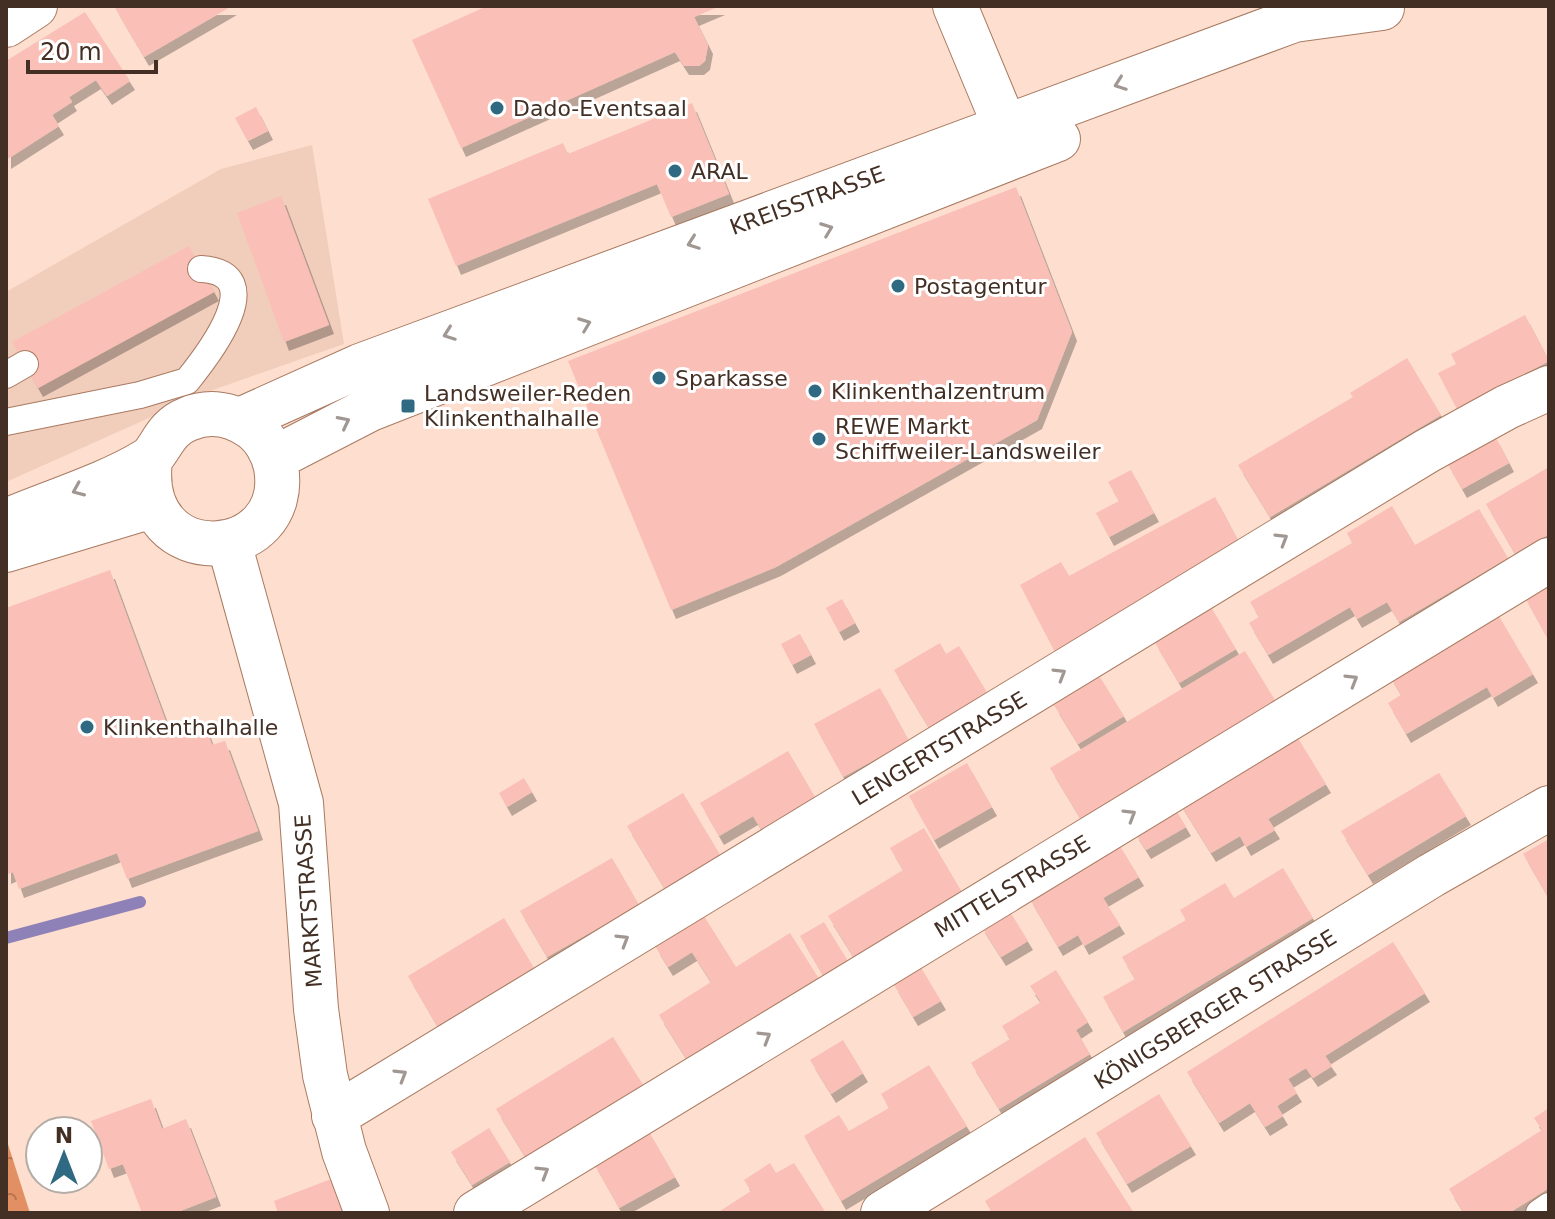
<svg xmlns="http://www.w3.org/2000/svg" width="1555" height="1219" font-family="'DejaVu Sans',sans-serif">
  <defs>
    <pattern id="forest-crowns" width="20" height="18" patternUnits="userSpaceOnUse" patternTransform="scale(2)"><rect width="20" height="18" fill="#e28f63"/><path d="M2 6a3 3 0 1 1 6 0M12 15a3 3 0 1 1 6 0" fill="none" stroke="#b97551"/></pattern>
    <filter id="shadow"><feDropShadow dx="5" dy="9" stdDeviation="0" flood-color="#0004"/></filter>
  </defs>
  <rect width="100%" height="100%" fill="#fedece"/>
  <!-- built -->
  <path fill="#f1cdbc" d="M312,145l32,199 -137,48 -201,90v-190l215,-123z"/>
  <!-- forest -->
  <path fill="url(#forest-crowns)" d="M6,1138l24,75h-24z"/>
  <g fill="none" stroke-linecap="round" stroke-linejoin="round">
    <!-- stream -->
    <path stroke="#8d81b7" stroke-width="12" d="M6,938l134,-36"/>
  </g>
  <!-- building -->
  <path fill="#fabfb6" filter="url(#shadow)" d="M114,6h118l-88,51z
    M487,6h233l-26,11 14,28 -3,16 -6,5h-15l-9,-14 -214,96 -49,-108z
    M85,12l45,69 -23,15 -11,-16 -27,17 3,5 -20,13 7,11 -53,34v-99z
    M692,103l37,91 -58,23 -14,-33 -201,82 -28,-67 135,-56 5,11z
    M256,107l12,24 -20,10 -13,-23z
    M1016,187l56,145 -35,88 -261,147 -105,43 -103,-249z
    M281,196l48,129 -45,17 -47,-129z
    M189,246l25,46 -176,96 -26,-46z
    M1525,315l24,46 -92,48 -19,-36 18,-9 -5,-10z
    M1407,358l34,57 -171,102 -32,-52 115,-68 -3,-4z
    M1495,436l14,27 -47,26 -15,-26z
    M1549,467v67l-34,20 -29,-50z
    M1131,470l23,43 -45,24 -13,-24 23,-12 -11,-19z
    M1215,497l28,53 -188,102 -35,-67 41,-23 8,14z
    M1392,506l23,39 64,-36 29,49 -109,64 -12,-20 -30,17 -7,-12 -82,48 -19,-32 10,-6 -9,-15 102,-59 -5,-10z
    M110,570l60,163 33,-12 9,24 13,-4 33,90 -131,48 -10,-26 -98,36 -6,-17 -7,3v-267z
    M1549,582v59l-25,-45z
    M842,599l13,24 -16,9 -13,-24z
    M1211,607l25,42 -57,34 -25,-42z
    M1497,613l36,61 -40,24 -6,-11 -81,47 -18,-31 13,-8 -12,-20z
    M800,634l11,21 -19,10 -11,-21z
    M940,643l6,11 13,-8 29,48 -59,34 -35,-58z
    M1245,651l33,54 -196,116 -32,-53z
    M1100,677l24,39 -46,28 -24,-39z
    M880,688l29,53 -66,36 -29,-53z
    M1293,730l33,54 -58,35 7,11 -29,17 -6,-11 -29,17 -33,-53z
    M788,751l27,46 -54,32 -8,-13 -34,20 -19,-33z
    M967,763l25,44 -58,33 -25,-44z
    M1439,773l27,43 -98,59 -27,-44z
    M524,778l8,14 -25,15 -8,-14z
    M683,793l39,65 -56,33 -39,-65z
    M1174,807l12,20 -40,23 -12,-19z
    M924,828l39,66 -108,65 -27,-43 75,-46 -13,-22z
    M1549,839v60l-26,-45z
    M1118,843l21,34 -36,21 17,27 -36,21 -6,-11 -20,12 -30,-51z
    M612,858l27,47 -92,52 -27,-46z
    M1283,868l30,50 -190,114 -20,-35 32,-18 -13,-22 64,-37 -6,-10 45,-27 9,15z
    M1007,907l21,34 -27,16 -21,-33z
    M704,916l32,51 54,-34 31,49 -132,81 -30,-48 52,-33 -19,-30 -24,15 -13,-21z
    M504,918l30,50 -97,58 -29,-50z
    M824,922l25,41 -25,14 -24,-41z
    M1393,942l32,51 -100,63 7,10 -19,12 -7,-10 -18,11 9,14 -20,13 6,10 -18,11 -15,-24 -31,20 -32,-51z
    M920,966l21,35 -28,16 -20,-34z
    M1056,970l32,52 -12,8 14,24 -91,55 -28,-46 39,-24 -8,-13 39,-24 -11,-16z
    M613,1037l32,51 -118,72 -31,-51z
    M843,1040l20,33 -32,21 -21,-34z
    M929,1065l38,61 -126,75 -37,-65 35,-21 10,16 40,-23 -8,-14z
    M1159,1094l32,52 -64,38 -31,-51z
    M151,1099l11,30 24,-10 30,78 -41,16h-33l-19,-49 -14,5 -18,-48z
    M1549,1108v80l-40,25h-45l-15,-24 93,-59 -8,-12z
    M489,1128l21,34 -38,23 -21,-33z
    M648,1130l27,47 -56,31 -26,-46z
    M1085,1137l49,76h-142l-7,-12z
    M770,1163l6,10 18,-10 32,50h-109l34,-22 -7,-11z
    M331,1179l13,34h-66l-4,-12z"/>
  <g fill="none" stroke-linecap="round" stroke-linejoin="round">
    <defs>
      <path id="service" d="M6,375l19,-11
        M6,422l134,-27 47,-14c21,-26 85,-108 14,-112
        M1539,1213l10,-7"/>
      <path id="minor" d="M955,6l62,149
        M6,25l29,-19
        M229,543l72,260 15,206 9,66 19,76 23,62
        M334,1116l1093,-665 80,-44 42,-19
        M476,1213l1073,-653
        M883,1213l549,-338 117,-67"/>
      <path id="secondary" d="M240,420l120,-54 934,-346 88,-12
        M275,458l95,-49 688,-270
        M6,521c42,-18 103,-37 140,-60 15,-8 16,-32 42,-42 21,-9 44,-5 63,8 13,9 22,25 25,40 17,97 -140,109 -126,-7
        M6,550l146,-44"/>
    </defs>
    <!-- service casing -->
    <use href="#service" stroke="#a97a61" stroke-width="28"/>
    <!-- minor casing -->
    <use href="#minor" stroke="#a97a61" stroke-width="46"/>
    <!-- secondary casing -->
    <use href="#secondary" stroke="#a97a61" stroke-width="46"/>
    <!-- service -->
    <use href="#service" stroke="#fff" stroke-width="26"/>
    <!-- minor -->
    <use href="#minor" stroke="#fff" stroke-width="44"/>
    <!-- secondary -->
    <use href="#secondary" stroke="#fff" stroke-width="44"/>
  </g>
  <!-- one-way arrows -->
  <defs><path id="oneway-chevron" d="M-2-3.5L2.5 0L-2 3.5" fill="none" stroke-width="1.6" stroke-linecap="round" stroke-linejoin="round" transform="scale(2)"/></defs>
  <g stroke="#a19792">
    <use href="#oneway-chevron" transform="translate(1120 84) rotate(160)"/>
    <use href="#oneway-chevron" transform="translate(827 229) rotate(-21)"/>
    <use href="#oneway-chevron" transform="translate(693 243) rotate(160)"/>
    <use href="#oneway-chevron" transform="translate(585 324) rotate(-21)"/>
    <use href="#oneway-chevron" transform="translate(449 334) rotate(160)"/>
    <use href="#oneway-chevron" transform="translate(344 422) rotate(-27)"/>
    <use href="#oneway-chevron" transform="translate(78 490) rotate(157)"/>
    <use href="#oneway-chevron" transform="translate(1282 539) rotate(-31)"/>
    <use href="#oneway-chevron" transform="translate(1060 674) rotate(-31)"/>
    <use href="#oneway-chevron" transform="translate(1352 680) rotate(-31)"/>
    <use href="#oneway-chevron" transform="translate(1130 815) rotate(-31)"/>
    <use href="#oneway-chevron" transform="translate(623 940) rotate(-31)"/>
    <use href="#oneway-chevron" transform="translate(765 1037) rotate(-31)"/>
    <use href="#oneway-chevron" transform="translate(401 1075) rotate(-31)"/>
    <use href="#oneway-chevron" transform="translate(543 1172) rotate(-31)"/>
  </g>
  <!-- markers -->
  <g fill="#2f6a82" stroke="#fff" stroke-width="3">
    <circle cx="497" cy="108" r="8"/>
    <circle cx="675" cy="171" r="8"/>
    <circle cx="898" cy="286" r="8"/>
    <circle cx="659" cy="378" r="8"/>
    <circle cx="815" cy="391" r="8"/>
    <rect x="400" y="398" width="16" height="16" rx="4"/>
    <circle cx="819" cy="439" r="8"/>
    <circle cx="87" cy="727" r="8"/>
  </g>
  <g text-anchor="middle" stroke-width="6" stroke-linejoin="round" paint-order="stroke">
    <!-- poi labels -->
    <g font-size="22" fill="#432f24" stroke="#fff" text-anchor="start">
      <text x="513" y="116">Dado-Eventsaal</text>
      <text x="691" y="179">ARAL</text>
      <text x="914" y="294">Postagentur</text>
      <text x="675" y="386">Sparkasse</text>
      <text x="831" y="399">Klinkenthalzentrum</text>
      <text x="424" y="401">Landsweiler-Reden<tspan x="424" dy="25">Klinkenthalhalle</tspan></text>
      <text x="835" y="434">REWE Markt<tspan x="835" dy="25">Schiffweiler-Landsweiler</tspan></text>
      <text x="103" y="735">Klinkenthalhalle</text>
    </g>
    <!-- street labels -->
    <g font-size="22" fill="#432f24" stroke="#fff">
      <text transform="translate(807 200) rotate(-20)" y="8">KREISSTRASSE</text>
      <text transform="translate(939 748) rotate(-31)" y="8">LENGERTSTRASSE</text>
      <text transform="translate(1012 886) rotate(-31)" y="8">MITTELSTRASSE</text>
      <text transform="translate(308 901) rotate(-94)" y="8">MARKTSTRASSE</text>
      <text transform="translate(1215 1009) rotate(-32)" y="8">KÖNIGSBERGER STRASSE</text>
    </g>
  </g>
  <!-- border -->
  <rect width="1555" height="1219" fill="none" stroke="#432f24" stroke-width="16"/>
  <!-- north arrow -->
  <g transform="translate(64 1155)"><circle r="38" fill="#ffffff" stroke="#b4aca7" stroke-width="2"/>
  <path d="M0-6L14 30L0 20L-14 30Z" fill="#2f6a82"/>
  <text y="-12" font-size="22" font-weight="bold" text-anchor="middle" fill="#432f24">N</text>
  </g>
  <!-- scale -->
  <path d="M28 60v12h128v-12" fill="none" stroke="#432f24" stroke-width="4"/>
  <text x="40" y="60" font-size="24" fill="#432f24" stroke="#ffffff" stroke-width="6" paint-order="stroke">20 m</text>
</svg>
